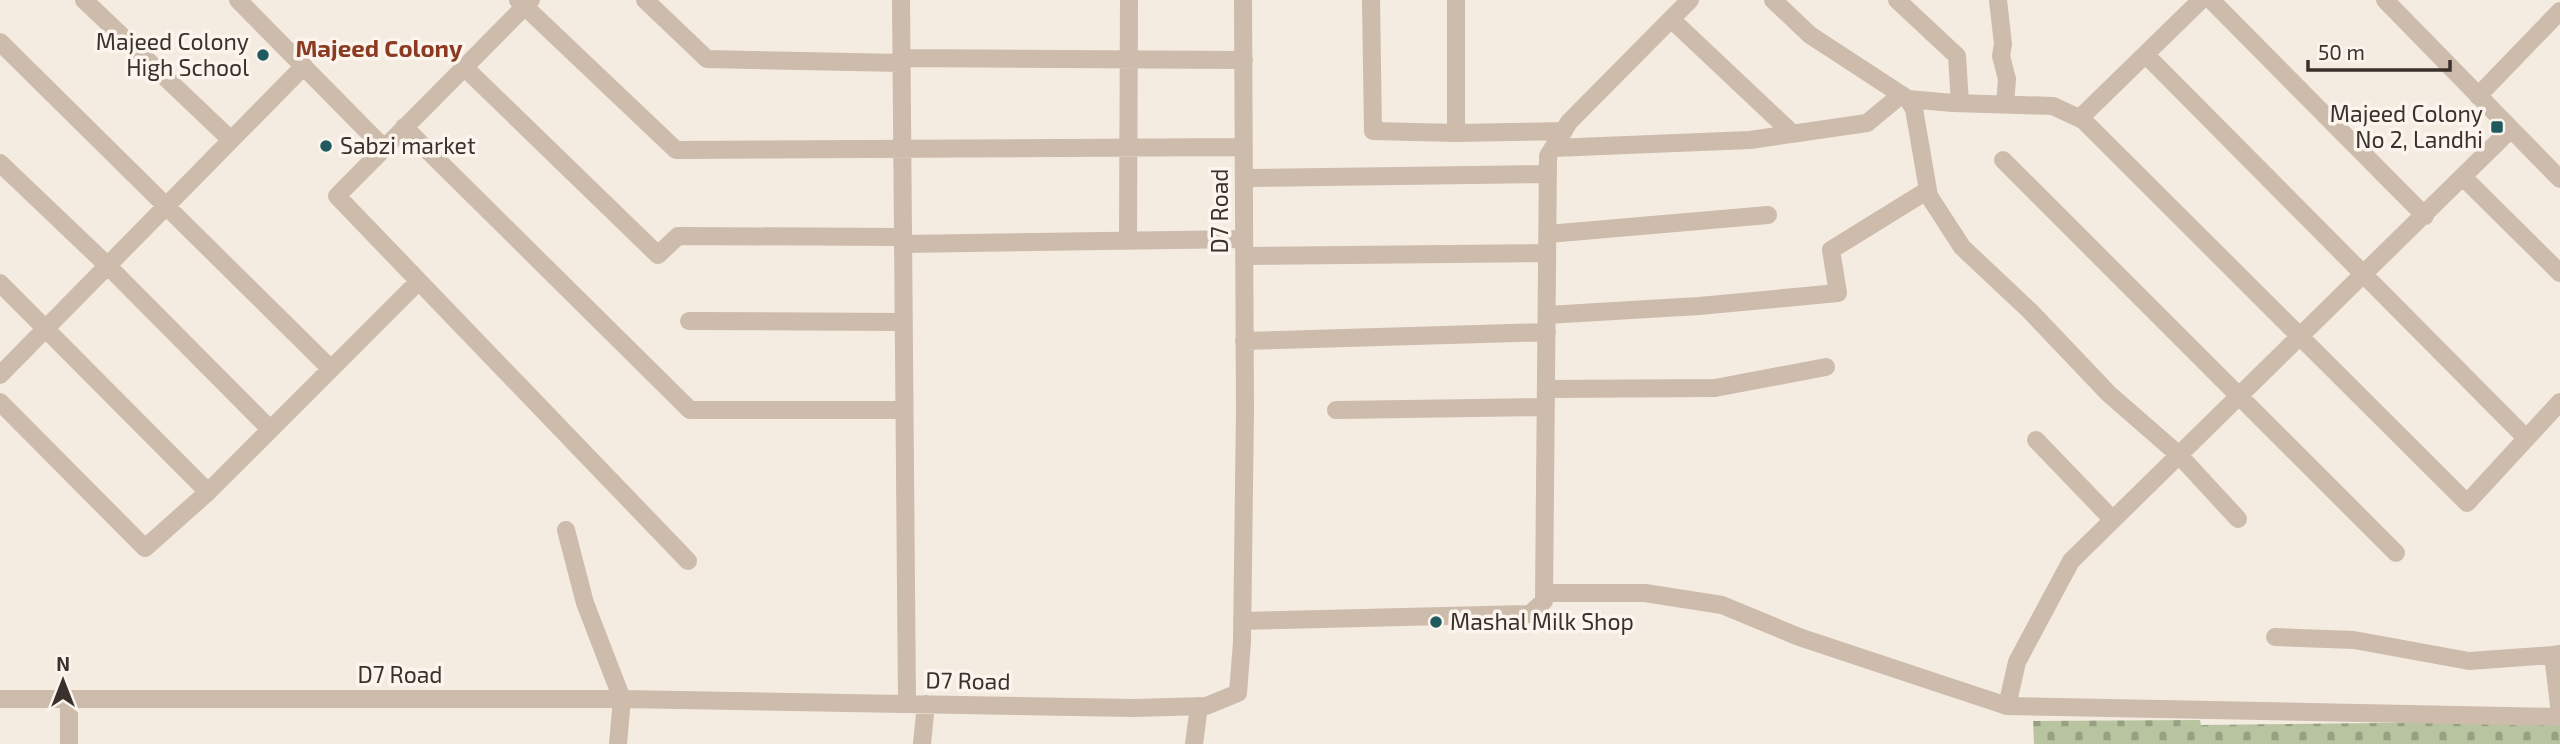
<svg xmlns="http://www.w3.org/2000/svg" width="2560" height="744" font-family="'Exo 2',sans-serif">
  <defs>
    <pattern id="cemetery-stones" width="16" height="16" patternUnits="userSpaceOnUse" patternTransform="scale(1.75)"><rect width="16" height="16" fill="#b8c4a0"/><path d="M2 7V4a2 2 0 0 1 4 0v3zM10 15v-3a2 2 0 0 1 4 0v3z" fill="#97a083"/></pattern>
  </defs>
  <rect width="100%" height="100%" fill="#f4ebe1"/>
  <!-- cemetery -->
  <path fill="url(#cemetery-stones)" d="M2200,720l1,5 359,-4v23h-526l-1,-23z"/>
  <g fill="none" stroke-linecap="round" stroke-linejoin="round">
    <!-- minor -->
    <path stroke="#cdbbac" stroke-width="18" d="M84,0l147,140
      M238,0l145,147
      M518,0l158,150 568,-3
      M531,0l-194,196 351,365
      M645,0l62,59 195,4
      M901,0l6,704
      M1371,0l2,131 83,2
      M1456,0v133l108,-2
      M1773,0l37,35 98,64 6,10 15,87 33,51 68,64 79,83 70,61 59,64
      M1897,0l60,56 3,47
      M1998,0l5,44 -2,12 6,23 -2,25
      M2211,0l214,216
      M2385,0l175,179
      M1671,19l122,115
      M0,42l331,327
      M2146,55l380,383
      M902,58l342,2
      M464,67l194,188 20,-19 225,1
      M2478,96l82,-85
      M1908,99l45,4 100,3 30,14 384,383 93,-101
      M2080,118l121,-118
      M404,127l286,283h214
      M1553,148l197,-8 117,-17 34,-28
      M2003,160l393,393
      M0,163l108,103 162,163
      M1244,178l304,-4
      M2464,178l96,95
      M1548,234l220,-19
      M1128,240l1,-240
      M903,244l341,-5
      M1244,256l303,-3
      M0,283l208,209
      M1547,315l152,-9 139,-13 -7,-43 97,-60
      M689,321l215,1
      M1244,341l303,-9
      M0,375l304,-309
      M1546,389l169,-1 111,-21
      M0,402l145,146 63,-56 211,-211
      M1336,410l210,-3
      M2036,440l77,80
      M566,530l19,73 37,96 -4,45
      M1544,593h101l77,12 77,32 208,69 553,11
      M1242,621l288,-7 14,-13 4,-445 21,-34 121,-122
      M2275,637l79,3 115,21 84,-6
      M2560,654l-7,1 7,59
      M0,699h622l512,9 72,-2 32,-13 4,-51 3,-232 -2,-410
      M2007,706l10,-44 54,-101 440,-432
      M69,744v-45
      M922,744l4,-40
      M1194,744l5,-38"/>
  </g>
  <!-- markers -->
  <g fill="#1f5a5e" stroke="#fbf5ee" stroke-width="2.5">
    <circle cx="263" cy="55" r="7"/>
    <rect x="2490" y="120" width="14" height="14" rx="3.5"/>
    <circle cx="326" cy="146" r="7"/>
    <circle cx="1436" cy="622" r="7"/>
  </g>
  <g text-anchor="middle" stroke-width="7" stroke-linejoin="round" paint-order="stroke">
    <!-- poi labels -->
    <g font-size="23" fill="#3b302b" stroke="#fbf5ee" text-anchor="end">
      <text x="249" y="50">Majeed Colony<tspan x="249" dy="26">High School</tspan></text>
      <text x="2483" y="122">Majeed Colony<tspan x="2483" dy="26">No 2, Landhi</tspan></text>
      <text x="340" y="154" text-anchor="start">Sabzi market</text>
      <text x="1450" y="630" text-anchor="start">Mashal Milk Shop</text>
    </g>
    <!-- street labels -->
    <g font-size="23" fill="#3b302b" stroke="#fbf5ee">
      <text transform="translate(1220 211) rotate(-90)" y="8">D7 Road</text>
      <text x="400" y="683">D7 Road</text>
      <text transform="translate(968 681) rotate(1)" y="8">D7 Road</text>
    </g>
    <!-- neighbourhood labels -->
    <g font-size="24" font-weight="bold" fill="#8c3b22" stroke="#fbf5ee">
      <text x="379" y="57">Majeed Colony</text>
    </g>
  </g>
  <!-- north arrow -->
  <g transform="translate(63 681)" stroke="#fbf5ee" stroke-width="5" paint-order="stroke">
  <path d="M0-5L12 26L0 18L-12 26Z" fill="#3b302b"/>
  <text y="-10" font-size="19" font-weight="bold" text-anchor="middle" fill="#3b302b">N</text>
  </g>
  <!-- scale -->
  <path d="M2308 60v10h142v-10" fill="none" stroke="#3b302b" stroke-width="3.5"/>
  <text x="2318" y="60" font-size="21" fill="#3b302b" stroke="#fbf5ee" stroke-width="5" paint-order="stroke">50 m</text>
</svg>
